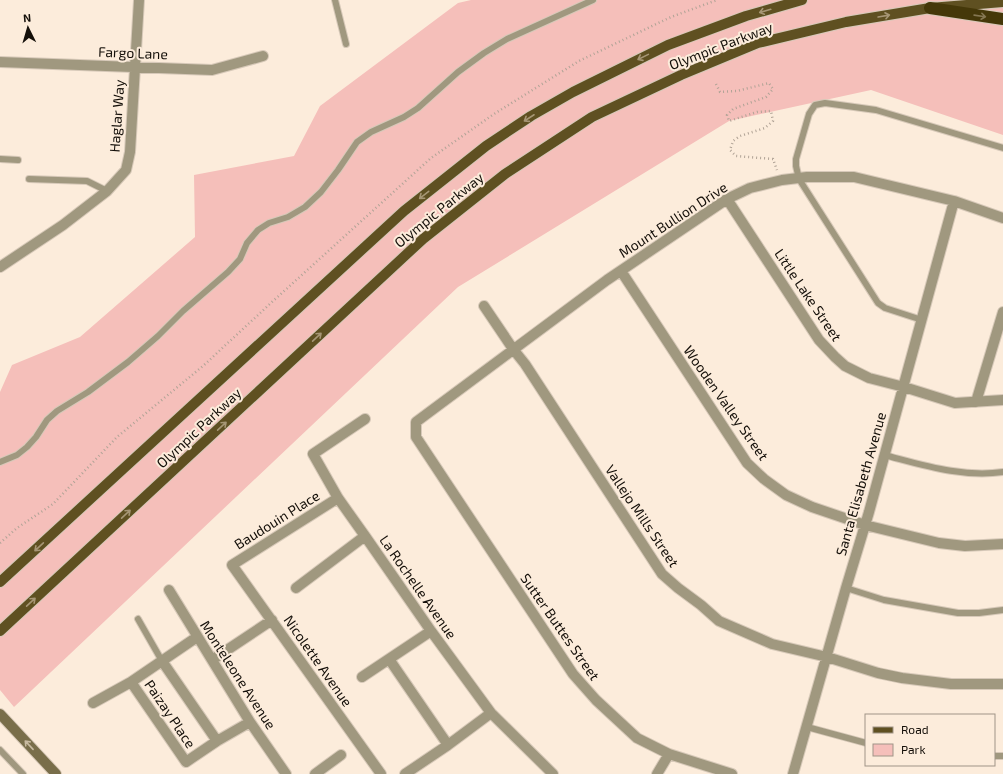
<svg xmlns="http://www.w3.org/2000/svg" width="1003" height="774" font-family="'Exo 2',sans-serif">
  <rect width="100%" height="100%" fill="#fcecdb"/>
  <!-- green -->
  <path fill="#f5bfba" d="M471,0h532v135l-132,-45 -142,31 -271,166 -444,420 -14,-17v-298l12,-27 68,-28 115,-100 -1,-62 100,-19 26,-50 138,-103z"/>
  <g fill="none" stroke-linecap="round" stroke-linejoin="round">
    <defs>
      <path id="lane" d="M335,0l11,44
        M0,159l18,1
        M29,179l58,2 20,10
        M922,320l-37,-12 -7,-5 -79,-124 -3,-13v-7l13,-45 6,-9 10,-2 51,7 127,38
        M884,455c39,10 79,23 119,17
        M0,462l17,-7 10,-8 9,-10 11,-17 10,-9 31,-19 40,-30 30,-26 25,-25 45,-39 12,-13 7,-16 11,-13 11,-7 19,-6 17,-10 16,-15 17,-22 19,-28 14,-10 33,-15 14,-9 40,-36 26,-19 23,-14 86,-39
        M846,588l38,12 74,13h21l24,-3
        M138,619l24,42
        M807,727l59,16
        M0,750l23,24
        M994,756h9"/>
      <path id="street" d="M0,62l212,8 51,-14
        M727,199l92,141 16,17 10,9 24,12 35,9 51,16 48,-3
        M0,267l63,-42 44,-34 19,-21 4,-18 9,-152
        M621,271l126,192 17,16 22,16 26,12 53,18 74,18 26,3 38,-2
        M484,306l29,43 12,15 137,210 16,14 23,17 18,16 53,23 55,13 51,16 24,5 49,6h52
        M976,402l27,-90
        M365,419l-52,35 25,44 27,38 66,95 60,82 62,61
        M338,498l-106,67 149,209
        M296,588l69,-52
        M169,590l81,132 36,52
        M389,659l59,86
        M212,660l60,-40
        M162,661l55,80
        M362,677l69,-46
        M131,682l55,80 31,-21 33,-19
        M93,703l38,-21 66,-45
        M315,774l26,-19
        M405,774l43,-29 43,-32
        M657,774l12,-20
        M732,774l-63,-20 -32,-16 -41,-38 -23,-26 -157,-237v-15l191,-142 120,-81 23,-11 32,-8 25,-3h47l100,24 49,17
        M793,774l53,-186 23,-76 85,-311"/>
      <path id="secondary" d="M0,714l56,60"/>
      <path id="primary" d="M0,582l404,-371 82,-65 45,-30 42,-24 95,-47 78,-29 56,-16
        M0,631l423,-392 82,-65 87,-57 89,-42 77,-32 88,-21 84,-14 73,-6"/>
      <path id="highway" d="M930,8l73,11"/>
    </defs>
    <!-- lane casing -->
    <use href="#lane" stroke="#d7c9b9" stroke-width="8"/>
    <!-- street casing -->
    <use href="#street" stroke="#d7c9b9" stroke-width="12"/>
    <!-- secondary casing -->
    <use href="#secondary" stroke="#d7c9b9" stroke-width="12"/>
    <!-- primary casing -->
    <use href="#primary" stroke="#d7c9b9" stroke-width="12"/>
    <!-- highway casing -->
    <use href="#highway" stroke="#d7c9b9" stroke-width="14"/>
    <!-- path -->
    <path stroke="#b0a396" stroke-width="2.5" stroke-dasharray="1 3" stroke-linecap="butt" d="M716,84l4,8 17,-1 32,-8 4,6 -7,8 -33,12 -6,6 2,6 28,-9 14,-1 2,10 -8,7 -25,8 -7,5 -3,9 6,6 37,3 4,11
      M0,543l17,-15 36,-24 64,-67 86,-71 69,-64 159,-144 63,-44 85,-53 92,-44 46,-17"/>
    <!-- lane -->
    <use href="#lane" stroke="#a0987f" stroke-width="6"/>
    <!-- street -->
    <use href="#street" stroke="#a0987f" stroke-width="10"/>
    <!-- secondary -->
    <use href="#secondary" stroke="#796e4a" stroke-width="10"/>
    <!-- primary -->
    <use href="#primary" stroke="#5f5021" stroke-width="10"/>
    <!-- highway -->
    <use href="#highway" stroke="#453809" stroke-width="12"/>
  </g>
  <!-- one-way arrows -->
  <defs><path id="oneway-shaft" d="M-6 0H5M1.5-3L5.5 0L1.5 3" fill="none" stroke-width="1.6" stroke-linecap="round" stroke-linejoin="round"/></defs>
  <g stroke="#a69675">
    <use href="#oneway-shaft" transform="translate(765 11) rotate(164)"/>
    <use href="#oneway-shaft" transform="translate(884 16) rotate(-10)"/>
    <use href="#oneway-shaft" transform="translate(643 57) rotate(154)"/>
    <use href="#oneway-shaft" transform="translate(529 118) rotate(147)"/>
    <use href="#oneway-shaft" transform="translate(424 195) rotate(142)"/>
    <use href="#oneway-shaft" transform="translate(317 337) rotate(-43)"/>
    <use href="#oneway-shaft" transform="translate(222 426) rotate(-43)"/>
    <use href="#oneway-shaft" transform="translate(126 514) rotate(-43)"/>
    <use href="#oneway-shaft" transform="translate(39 547) rotate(137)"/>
    <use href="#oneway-shaft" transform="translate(31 602) rotate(-43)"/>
  </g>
  <use stroke="#857752" href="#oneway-shaft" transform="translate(980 16) rotate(8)"/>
  <use stroke="#c8baa1" href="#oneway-shaft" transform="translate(29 745) rotate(-133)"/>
  <g text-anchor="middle" stroke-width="4" stroke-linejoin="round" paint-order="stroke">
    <!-- street labels -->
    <g font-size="14" fill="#140f09" stroke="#fcecdb">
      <text transform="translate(721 46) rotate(-21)" y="5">Olympic Parkway</text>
      <text transform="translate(133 53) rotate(2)" y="5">Fargo Lane</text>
      <text transform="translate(117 116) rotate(-86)" y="5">Haglar Way</text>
      <text transform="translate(439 210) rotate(-39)" y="5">Olympic Parkway</text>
      <text transform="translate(673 220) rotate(-33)" y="5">Mount Bullion Drive</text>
      <text transform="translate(808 295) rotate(56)" y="5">Little Lake Street</text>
      <text transform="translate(726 403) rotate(55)" y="5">Wooden Valley Street</text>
      <text transform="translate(199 428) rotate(-43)" y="5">Olympic Parkway</text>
      <text transform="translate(861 484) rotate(-74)" y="5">Santa Elisabeth Avenue</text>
      <text transform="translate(642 516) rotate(56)" y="5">Vallejo Mills Street</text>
      <text transform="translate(277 520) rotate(-32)" y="5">Baudouin Place</text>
      <text transform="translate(418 587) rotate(55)" y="5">La Rochelle Avenue</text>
      <text transform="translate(560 627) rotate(55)" y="5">Sutter Buttes Street</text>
      <text transform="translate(318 661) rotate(55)" y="5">Nicolette Avenue</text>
      <text transform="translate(238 675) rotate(57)" y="5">Monteleone Avenue</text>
      <text transform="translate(170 714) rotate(56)" y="5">Paizay Place</text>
    </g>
  </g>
  <!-- legend -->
  <rect x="865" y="714" width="130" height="52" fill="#fcecdb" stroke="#9f9487"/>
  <rect x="873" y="727" width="20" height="6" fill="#5f5021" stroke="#9f9487"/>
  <text x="901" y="734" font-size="12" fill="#140f09">Road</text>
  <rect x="873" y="744" width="20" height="12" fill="#f5bfba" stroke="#9f9487"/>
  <text x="901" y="754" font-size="12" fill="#140f09">Park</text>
  <!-- north arrow -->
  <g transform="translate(28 28) rotate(355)" stroke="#fcecdb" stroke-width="3" paint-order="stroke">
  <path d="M0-3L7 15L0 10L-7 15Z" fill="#140f09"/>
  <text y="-6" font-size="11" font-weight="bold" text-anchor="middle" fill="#140f09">N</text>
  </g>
</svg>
